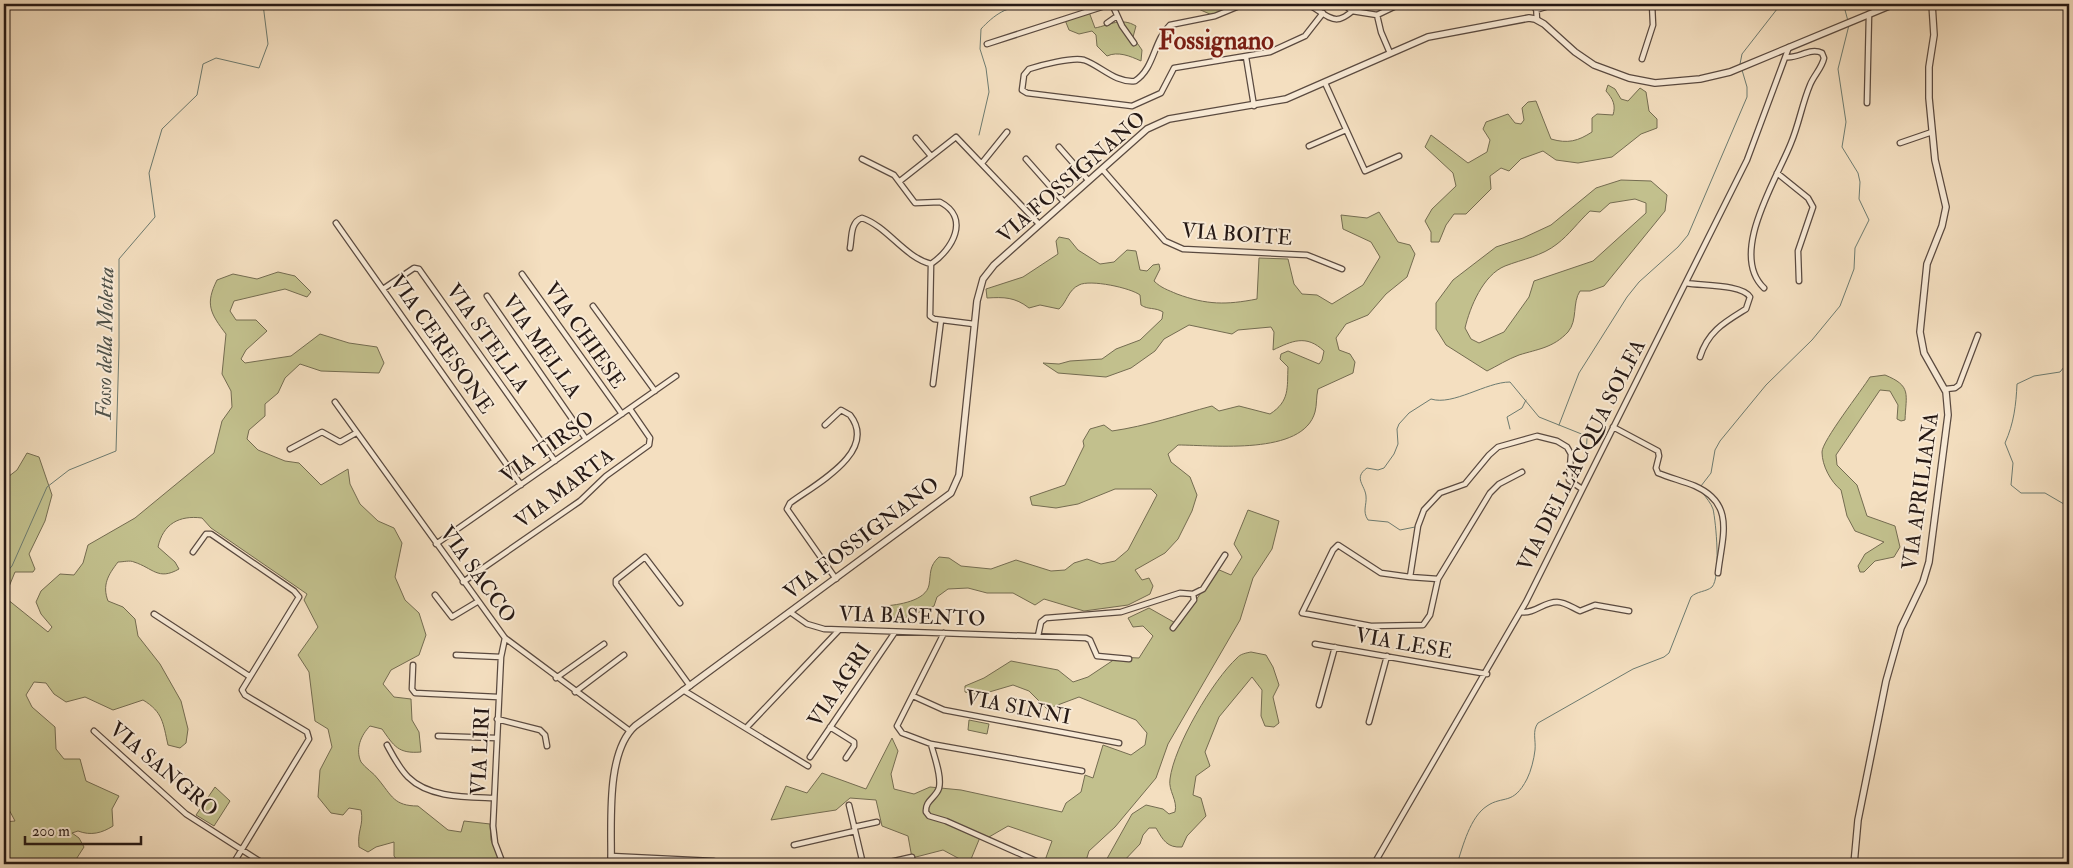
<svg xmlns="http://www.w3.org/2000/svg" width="2073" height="868" font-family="'IM FELL Double Pica',serif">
  <rect width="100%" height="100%" fill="#f4dfc0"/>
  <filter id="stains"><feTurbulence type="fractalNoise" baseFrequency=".004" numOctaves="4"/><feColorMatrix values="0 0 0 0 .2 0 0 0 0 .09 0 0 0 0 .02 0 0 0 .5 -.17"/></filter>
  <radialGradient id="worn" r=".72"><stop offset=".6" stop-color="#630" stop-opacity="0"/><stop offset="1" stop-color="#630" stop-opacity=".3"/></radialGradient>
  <!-- green -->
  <path fill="#c2c08d" stroke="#746c51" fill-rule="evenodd" d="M1187,4h52l-27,11z
    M1089,12l6,16c15,-3 26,-11 41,-2l-3,11 9,13 -1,11c-11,-5 -23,-10 -34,-5l-10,-10 -1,-11 -4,-4 -13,3 -10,-4 -4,-10z
    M1608,85l7,4 6,10 7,2 12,-13 6,4 3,19 8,8v9l-16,6 -29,23 -34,6 -22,-3 -13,-9 -22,8 -12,12 -8,-3 -11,8 1,13 -25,25h-12l-8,11 -7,17h-8v-10l-6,-11 7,-12 24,-23 -3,-13 -28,-26 6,-12 37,28 19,-11 3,-12 -7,-11 3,-7 22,-8 7,9 6,1 3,-4 -2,-12 6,-6 8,-1 15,38c17,5 27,2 41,-7v-14l5,-4 16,1c3,-10 0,-16 -7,-24z
    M1621,180l30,1 16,14 -2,16 -61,75 -14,5h-10c-8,12 -2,29 -12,41 -15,16 -30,17 -49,23 -11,4 -22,11 -32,16l-41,-26 -10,-16v-26l17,-23 43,-33 27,-9 28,-13 45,-37zM1635,199l11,4v10l-53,48 -59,20 -5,16 -25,35 -25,11 -8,-4 -6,-11c5,-21 18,-53 40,-62 18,-7 37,-10 52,-22 12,-9 22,-23 33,-33l10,1 10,-9z
    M1379,212l19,30 12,3 5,9 -8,23 -21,17 -18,21 -22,9 -10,14 3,12 11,4 5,8 -2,11 -35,16c-2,8 -1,16 -3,23 -12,44 -102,33 -137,33l-10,9 3,8 19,15 7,18 -5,16 -14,28 -13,14 -30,17 7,10 7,-2 4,8 -3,8 -22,11 -44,6 -40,-12 -9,6 -22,-12h-26l-19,-5 -20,1 -11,8 -3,9c-11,6 -23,8 -34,14l-15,-6 -2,-4 1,-4c14,-1 42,-5 45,-21 2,-12 0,-19 10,-28l10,1 12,8 30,3 25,-9 35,11 14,-1 9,-7 13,-4 14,5 14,-3 13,-11 29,-55 -6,-6h-36l-37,15 -22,4 -24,-3 -2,-8 35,-12 19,-39 -1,-5 7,-12 14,-4 8,6c35,-5 66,-16 100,-25l7,5 20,-5 31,8c20,-13 17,-26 18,-47l-8,-8 1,-5 7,-3 31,13 3,-4 2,-9c-18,-17 -32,-10 -51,-1l1,-18 -3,-5 -33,3 -6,4 -43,-9 -25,14 -9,12 -24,17 -25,9 -48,-4 -15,-10 16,1 11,-3 32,-2 14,-10 24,-9 22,-21 1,-7c-8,-5 -15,-2 -22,-7l-1,-10c-9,-7 -50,-16 -61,-10 -11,5 -12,17 -20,24l-19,-4 -11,3c-14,-11 -25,-11 -42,-10l-1,-9 37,-12 35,-23 -2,-13 3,-4 10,2 9,11 22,14 14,-2 13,-12 9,1 4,19 7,1 6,-6 6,-1 1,5 -6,12c7,7 14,9 23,13 30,11 49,11 80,5l2,-41 29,1 6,25 8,10 15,1 15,9 31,-19 17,-28 -9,-15 -28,-13 -2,-14 26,3z
    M278,272l17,4 16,16 -4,5 -22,-8 -51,12 -4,10 6,9h20l11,11 -21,19 -5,9 4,4 46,-7 29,-22 29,9 28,4 7,16 -5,10 -58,-2 -21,-7 -15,14 -7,15 -13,11v12l-16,14 -2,9 11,11 27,11 14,2 22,22 27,-16 2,15 10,20 18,17 16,7 8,15 -7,34 10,23 14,13 7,22 -7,20 -28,15 -8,14 11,13 17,2 1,21 7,12 2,20c-23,2 -27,-6 -39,-23l-12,-3c-9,9 -15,23 -9,36 4,6 13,11 17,17 14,17 16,27 40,27l30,24 13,2 3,-11 26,3 1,16 10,24h-60l-6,-3 -12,3h-23l-6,-8v-14l-18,5 -8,5 -9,-5c-2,-17 5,-21 2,-37l-12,-2 -6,7 -12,-2 -13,-16 2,-27 12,-23 -4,-18 -13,-8 -6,-49 -11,-17 20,-28 -14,-27 3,-6 -96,-66 -9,-10c-23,-3 -39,6 -44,29l17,15 4,7c-21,12 -26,-1 -45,-7 -4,-2 -11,0 -16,0 -10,13 -16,23 -10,39l15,6 12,12 3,17 22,28 21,37 7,28 -2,14 -6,5 -12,-3c-5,-22 -5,-33 -25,-45l-30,10 -28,-13 -19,5 -12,-8 -8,-11 -12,-1 -8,13 6,12 23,20 1,22 8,10h16l6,22 33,15 -7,13 1,17c-11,7 -22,10 -35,5l-6,2 7,5 5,9 -11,17h-69v-42l11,-1 -9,-17h-2v-324l13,-10 10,-17 12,4 13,38 -7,26 -16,33 6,15 -2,3h-18l-7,17 -1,10 41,33 4,-5 -11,-13 -5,-12 5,-11 19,-17 14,1 9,-12 5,-18 47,-27 79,-65 8,-32 10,-14 -1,-16 -9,-17 4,-40c-16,-21 -21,-30 -9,-54l16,-6 24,5z
    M1885,375c27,11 21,19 20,45l-4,1 -4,-2 1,-14 -8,-14 -10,-1 -44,65 1,10 20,20 10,31 28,10 5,21 -6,10 -19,4 -11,11h-4l-2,-6 7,-12 19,-12 -29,-11 -8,-15 -6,-26c-10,-8 -19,-24 -19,-38 0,-11 40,-62 48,-75z
    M1248,510l31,11 -7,28 -19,29 -13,42 -72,124 -12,34 -41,49 -26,24 -4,13 -41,-1 8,-22 -44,-15 -19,11 -8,-2 -12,29 -26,-14 -31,8 -4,-22 -26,-10 -6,-26 -26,-2 -14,12 -65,10 15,-34 21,7 15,-20 44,16 26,-51 6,13 -7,23 3,15 20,5 16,-7 31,3 101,22 4,-9 15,-11 4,-17 8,3 10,-33 28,10 14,-10 2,-12 -11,-13 -57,-23 -32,12 -18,-18 -16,-6 -34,10 -14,-3v-6l19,-8 27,-17 47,9 15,12 15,-5 30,-20 21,1 14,-22 -10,-10 -10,1 -5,-9 21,-10 30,17 38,-56 14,6 11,-18 -8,-13z
    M1251,652l15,3 7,12 6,18 -6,12 6,26 -5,4 -9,-1 -4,-10 1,-26 -10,-13 -33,40 -14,35 5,14 -14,10 -3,19 8,3 5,18 -19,20 -5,11c-15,1 -19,-7 -26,-19h-7l-6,7 -3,9 -19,20h-17l28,-50 14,-9 17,4 6,5 6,-2c3,-12 -7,-21 -5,-33 4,-33 43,-99 67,-121 3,-4 9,-5 14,-6z
    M969,720l20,4 -2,10 -19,-4z
    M215,787l15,14 -16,25 -18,-11z"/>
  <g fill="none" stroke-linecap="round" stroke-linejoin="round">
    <!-- stream -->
    <path stroke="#6d7b70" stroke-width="1" d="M1847,4l-2,6 3,11
      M1740,64l2,-10 39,-50
      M979,135l10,-43 -3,-24 -6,-19 1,-20c12,-13 28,-26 46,-20l13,-5
      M2069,361l-9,11 -26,4 -17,8c-1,21 -3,39 -12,59l8,20 -2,22 10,8h24l24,14
      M1559,425l20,-52 48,-76 12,-15 39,-35 10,-12 59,-138v-10l-5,-17
      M1510,429l-3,-12 15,-9 4,-8
      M1701,486l10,-13 4,-23 5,-9 46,-56 46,-45 28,-34 14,-37 1,-21 14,-28 -10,-21 1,-17 -2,-9 -16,-26 4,-25 -8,-53 11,-44
      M1415,527l-15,3 -12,-8 -20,-2c-6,-9 -1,-15 -2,-24 -1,-11 -13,-18 1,-28l11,2 6,-2 10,-14 4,-10 -1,-15 2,-5 10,-11 22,-14c22,7 55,-17 79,-17l29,35 45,18 3,3 -1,17 -12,24
      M4,575l8,-9 35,-79 22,-17 47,-19 3,-104v-88l36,-42 -6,-44 13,-44 35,-34 6,-31 13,-6 43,10 9,-24 -5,-40
      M1457,864c6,-18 13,-47 30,-58 16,-11 26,0 40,-27 4,-8 7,-20 8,-29 1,-10 -3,-19 3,-27l95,-54 31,-12 5,-4 22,-56c6,-6 15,-5 21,-10 9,-10 4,-65 1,-78 -2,-6 -7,-11 -10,-16"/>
    <defs>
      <path id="minor" d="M1112,4l10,22 12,17
        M1244,4l-29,12 -45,9c-17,16 -15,43 -35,56 -20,2 -34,-15 -51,-21 -12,-3 -43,5 -55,9l-5,6 -2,15 5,3 105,13 29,-13 13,-25 96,-16 35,-16 18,-23
        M1308,4c26,16 28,24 52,0
        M1343,4l9,7 25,4 4,17 9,21
        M1536,4l1,16
        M1536,10l19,-6
        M1377,15l23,-11
        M1107,23l10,-7
        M987,44l124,-40
        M1246,57l8,49
        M1642,59l11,-34 -1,-21
        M1325,83l40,88 34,-15
        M1867,103l2,-89
        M916,138l15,18
        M1900,143l32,-11
        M1309,146l37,-16
        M1059,147l29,33
        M862,159l32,16 21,28 25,-1c31,16 12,48 -9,62l-1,52 4,3 40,5
        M1026,159l38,43
        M982,163l25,-31
        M1102,169l63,72 18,8 124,6 35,14
        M1777,173l31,25 5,9 -15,44 1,30
        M900,181l56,-44 83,87
        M336,223l185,262
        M850,248c2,-10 0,-26 12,-30 26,9 42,39 69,46
        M522,274l100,140
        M1686,283c15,3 56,1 64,14l-4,12c-21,13 -38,22 -46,48
        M1764,288c-36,-34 13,-109 27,-145 8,-19 11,-39 19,-58 4,-10 12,-17 14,-27l-2,-5c-12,-6 -24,6 -36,4
        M383,289l31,-21 5,1 136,192
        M487,296l99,143
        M593,306l62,85
        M933,384l8,-64
        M1946,389l9,-1 4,-3 19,-50
        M335,402l170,236 125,93
        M825,425l16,-15 9,5c29,37 -36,70 -60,88l-3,6 49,70
        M1613,427l45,24 1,5 -3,12 2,5c12,5 25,8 37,13 41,18 27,51 23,87
        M290,449l32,-17 18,10 16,-9
        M436,544l240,-168
        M193,552l13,-18h5l83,57 5,6 -57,93 3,5 62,37 2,7 -76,125
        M1410,577l-29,-4 -43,-28 -5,5 -31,63 69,13 52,-1 7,-10 8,-36 52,-86 9,-9 23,-12
        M1438,579l-28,-2 8,-51 6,-16 16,-17 25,-9 24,-29 9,-8 39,-11 20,5 10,6 4,7 -2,26 13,9
        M463,582l117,-81 26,-25 43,-31 1,-7 -20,-29
        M1193,594l10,-5 22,-34
        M435,595l17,22 25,-15
        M680,603l-35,-46 -29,23v4l74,102
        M790,612l17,12 17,5 262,9 4,2 7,16 32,3
        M1521,612c14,2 22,-10 36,-10 8,0 16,6 23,9l15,-6 34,6
        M154,614l95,62
        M944,633l-47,93 5,7 29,11c3,12 11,32 8,44 -3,10 -14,12 -13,24l3,4 17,5 97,43
        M1038,636l3,-14 5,-4 75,-6 59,-19 13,1 1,6 -21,28
        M1315,644l172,30
        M456,655l45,2
        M413,665l-1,24 3,4 83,4
        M556,678l48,-34
        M683,690l125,76
        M575,692l49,-37
        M913,696l31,14 175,33
        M1319,705l16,-58
        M497,719l43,11 5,5 2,11
        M1369,722l18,-66
        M748,726l91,-96
        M830,727l24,15v4l-8,12
        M94,731l92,83 78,50
        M438,736l58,2
        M931,744l151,27
        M387,745c6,11 12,23 21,32 21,21 58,20 85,21
        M810,757l85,-125
        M849,805l14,59
        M854,827l23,-5
        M794,845l61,-14
        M611,856l102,5 11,3
        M503,864l-8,-21 -2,-17 8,-169 4,-19
        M881,864l31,-7
        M1374,864l152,-262 221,-442 42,-113"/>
      <path id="tertiary" d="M611,864c1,-38 -6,-111 24,-138l316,-233 8,-18 18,-174 6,-22 11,-14 153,-136 22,-10 117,-20 142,-62 101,-19 6,1 9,5 31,28 19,13 35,13 26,5 45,-4 30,-7 164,-68
        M1854,864l4,-44 28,-139 15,-53 22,-46 6,-20 19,-147 -2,-23 -22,-39 -4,-21 7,-68 15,-38 4,-19 -11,-47 -6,-62v-31l5,-32 -2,-31"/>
    </defs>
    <!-- minor casing -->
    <use href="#minor" stroke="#5a4a40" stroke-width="7"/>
    <!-- tertiary casing -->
    <use href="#tertiary" stroke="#5a4a40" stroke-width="8"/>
    <!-- minor -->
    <use href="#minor" stroke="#f8ead6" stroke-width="4.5"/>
    <!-- tertiary -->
    <use href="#tertiary" stroke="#f8ead6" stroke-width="5.5"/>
  </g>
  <g text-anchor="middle" stroke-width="4" stroke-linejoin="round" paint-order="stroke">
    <!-- street labels -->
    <g font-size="21" fill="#261915" stroke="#f8ead6">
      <text transform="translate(1071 177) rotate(-41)" y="7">VIA FOSSIGNANO</text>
      <text transform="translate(1237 234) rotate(4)" y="7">VIA BOITE</text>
      <text transform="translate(585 335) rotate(55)" y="7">VIA CHIESE</text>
      <text transform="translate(488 338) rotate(55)" y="7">VIA STELLA</text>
      <text transform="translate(442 344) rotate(55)" y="7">VIA CERESONE</text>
      <text transform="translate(542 346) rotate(55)" y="7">VIA MELLA</text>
      <text transform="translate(547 447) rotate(-35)" y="7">VIA TIRSO</text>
      <text transform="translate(1581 455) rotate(-63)" y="7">VIA DELL'ACQUA SOLFA</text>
      <text transform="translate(564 488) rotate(-37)" y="7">VIA MARTA</text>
      <text transform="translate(1920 491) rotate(-82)" y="7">VIA APRILIANA</text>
      <text transform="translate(861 538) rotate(-37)" y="7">VIA FOSSIGNANO</text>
      <text transform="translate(478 574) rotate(54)" y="7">VIA SACCO</text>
      <text transform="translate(912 616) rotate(2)" y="7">VIA BASENTO</text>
      <text transform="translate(1404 643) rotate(10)" y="7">VIA LESE</text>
      <text transform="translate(839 685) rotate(-56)" y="7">VIA AGRI</text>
      <text transform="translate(1018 707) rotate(11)" y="7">VIA SINNI</text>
      <text transform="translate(480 751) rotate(-87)" y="7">VIA LIRI</text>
      <text transform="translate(164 769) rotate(40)" y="7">VIA SANGRO</text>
    </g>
    <!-- water labels -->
    <g font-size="22" font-style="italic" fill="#4f524a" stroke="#f8ead6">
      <text transform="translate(104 343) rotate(-89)" y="8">Fosso della Moletta</text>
    </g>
    <!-- district labels -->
    <g font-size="26" font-weight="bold" fill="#7a1f14" stroke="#f8ead6">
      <text x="1216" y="49">Fossignano</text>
    </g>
  </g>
  <!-- margin -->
  <rect width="2073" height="868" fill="none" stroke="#f4dfc0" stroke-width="20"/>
  <rect x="5" y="5" width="2063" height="858" fill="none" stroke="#261915" stroke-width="2.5"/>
  <rect x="10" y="10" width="2053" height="848" fill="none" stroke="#261915"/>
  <!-- scale -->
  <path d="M25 836v8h116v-8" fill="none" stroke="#261915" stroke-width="2.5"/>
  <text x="32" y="836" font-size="15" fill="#261915" stroke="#f8ead6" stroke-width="4" paint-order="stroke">200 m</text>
  <rect width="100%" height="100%" filter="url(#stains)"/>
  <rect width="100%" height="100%" fill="url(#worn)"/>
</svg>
